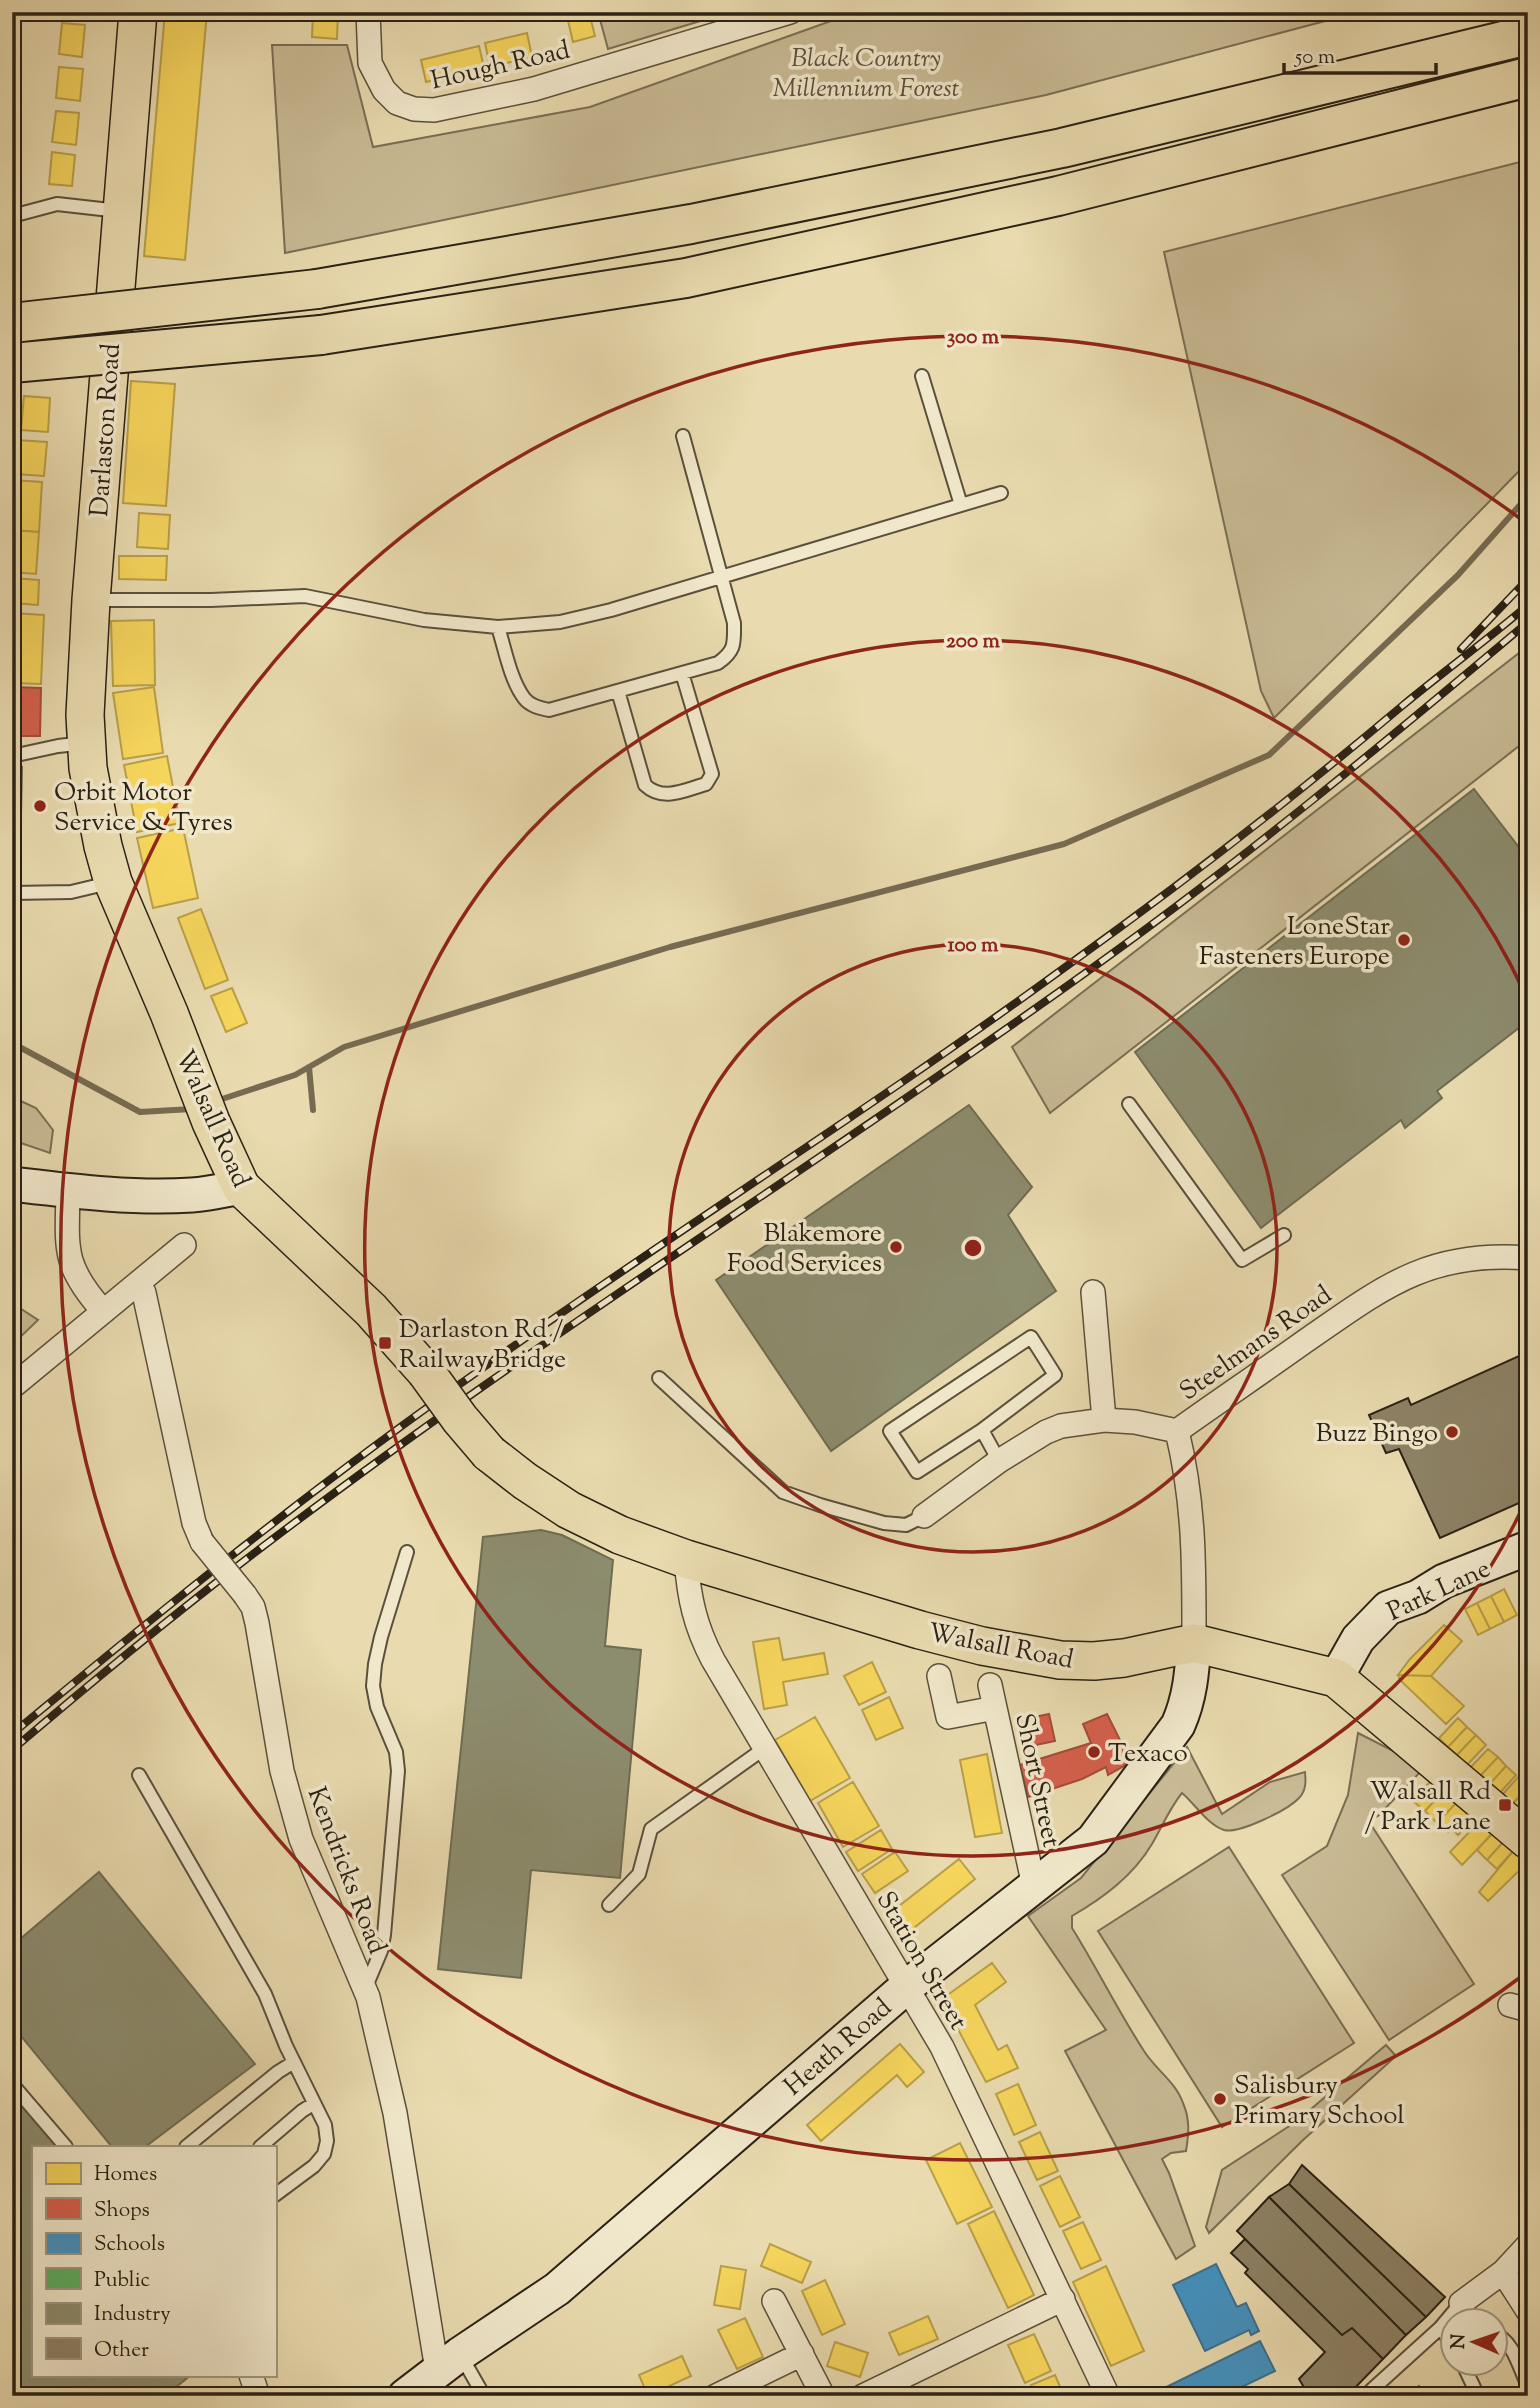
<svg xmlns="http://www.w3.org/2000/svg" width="1540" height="2408" font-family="'Sorts Mill Goudy',serif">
  <rect width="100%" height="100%" fill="#e9dbaf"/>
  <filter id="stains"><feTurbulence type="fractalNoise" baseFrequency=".00286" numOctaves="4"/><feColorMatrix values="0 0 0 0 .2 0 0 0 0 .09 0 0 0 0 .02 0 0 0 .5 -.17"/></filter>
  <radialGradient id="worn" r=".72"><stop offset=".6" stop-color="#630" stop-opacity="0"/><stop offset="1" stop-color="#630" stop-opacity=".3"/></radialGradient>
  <!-- green -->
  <path fill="#c9bb95" stroke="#7a6e55" stroke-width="2" d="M598,12h132l-122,37z
    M856,12h503l-313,83 -761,158 -13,-208h75l26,102 217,-40z
    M1528,160v302l-152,155 -102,101 -13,-27 -97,-439z
    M1528,646v93l-478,374 -38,-66z
    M12,1097l24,11 17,22 -3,23 -38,-13z
    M12,1303l26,17 -26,25z
    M1358,1733l67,34 -47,49 -10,4 106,164 -85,56 -107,-165 45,-29 21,-51z
    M1187,1747l35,67 48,-32 35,-10c1,10 1,19 -6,26 -11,12 -60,36 -75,32 -16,-5 -29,-26 -42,-37 -13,16 -20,34 -30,51 -19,32 -49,54 -80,72v12c25,40 46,83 72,123 11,18 32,31 39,52 7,16 6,30 3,48l-15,2 -9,6 7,14 26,73 -19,13 -111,-208 41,-21 -78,-114 53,-38z
    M1229,1847l125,196 -132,84 -124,-196z
    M1386,2045l10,11 -94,85 -93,92 -3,-6 16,-57 75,-49z"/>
  <!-- homes -->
  <path fill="#f6d55c" stroke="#b99f47" stroke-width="2" d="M165,12h42l-22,248 -41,-4z
    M313,12h25l-1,27 -25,-2z
    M566,12h23l6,24 -22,6z
    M62,23l23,2 -3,32 -23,-3z
    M527,33l5,24 -42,10 -5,-24z
    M479,46l5,22 -58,14 -5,-22z
    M59,67l24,2 -3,32 -24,-3z
    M56,111l23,2 -3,32 -24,-3z
    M52,152l23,3 -3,31 -23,-2z
    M131,381l44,3 -9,122 -43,-3z
    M24,396l26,2 -2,34 -27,-2z
    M17,440l30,2 -3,34 -29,-2z
    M12,480l30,2 -3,50 -27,-2z
    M139,513l31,2 -2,34 -31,-2z
    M12,530l27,2 -3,42 -24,-2z
    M119,556h48l-1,24 -47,-1z
    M12,578l27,2 -1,25 -26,-2z
    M12,613l32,2 -3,69 -29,-1z
    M154,620l1,65 -42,1 -2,-65z
    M154,687l9,66 -40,6 -10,-66z
    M167,756l13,67 -43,9 -13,-67z
    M183,828l15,70 -45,10 -16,-70z
    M201,909l27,71 -23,9 -27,-71z
    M232,988l15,35 -21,9 -15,-36z
    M1504,1589l13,26 -13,7 -13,-26z
    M1491,1596l13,26 -14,7 -13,-26z
    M1477,1603l13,26 -12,6 -13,-26z
    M1444,1625l18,16 -31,35 -33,-1 12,-16z
    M779,1638l4,22 41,-7 4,21 -45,8 4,23 -23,4 -11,-67z
    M872,1662l14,30 -27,13 -15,-29z
    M1398,1675l33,1 33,30 -18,18 -46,-44z
    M889,1697l14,31 -27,12 -14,-30z
    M815,1717l35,61 -40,23 -35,-61z
    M1458,1718l9,9 -19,20 -9,-9z
    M1467,1727l9,8 -19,20 -9,-8z
    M1476,1735l10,10 -19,20 -10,-10z
    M1488,1749l10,8 -19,20 -9,-9z
    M987,1754l15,79 -27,4 -15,-77z
    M1498,1757l8,9 -18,20 -9,-9z
    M1506,1766l10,9 -18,20 -10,-9z
    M1520,1775l8,7v6l-16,16 -10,-9z
    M1435,1776l12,11 -22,24 -12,-10z
    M853,1782l26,44 -36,21 -25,-44z
    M1447,1787l13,12 -23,24 -12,-12z
    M1528,1788v17l-7,8 -9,-9z
    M1460,1799l17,16 -19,20 -7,-7 -3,4 -11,-9z
    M1479,1822l13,12 -30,31 -12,-13z
    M881,1830l11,19 -34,22 -12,-19z
    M1494,1831l10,10 -17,19 -10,-10z
    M1504,1841l10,9 -17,19 -10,-9z
    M1514,1850l14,12 -40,39 -9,-9z
    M895,1852l13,19 -33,22 -13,-19z
    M959,1859l16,20 -65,52 -16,-21z
    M992,1963l14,19 -31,23 23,45 9,-5 11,23 -32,14 -44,-83z
    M900,2044l24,28 -17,15 -10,-12 -76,66 -14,-16z
    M1018,2084l18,41 -22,10 -18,-41z
    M1040,2132l18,39 -21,9 -18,-38z
    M960,2143l32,64 -35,17 -31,-64z
    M1060,2176l20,41 -20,10 -20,-41z
    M994,2211l40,84 -26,13 -40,-84z
    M1083,2222l18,38 -20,9 -18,-38z
    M770,2244l41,18 -9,21 -41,-17z
    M721,2266l25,4 -6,39 -26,-4z
    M1106,2266l38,85 -33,15 -38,-84z
    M825,2280l20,44 -23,11 -20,-44z
    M928,2316l10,23 -39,16 -10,-22z
    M745,2318l18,39 -26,12 -19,-39z
    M1034,2334l17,37 -26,12 -17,-38z
    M835,2342l33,11 -8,24 -33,-11z
    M682,2356l9,20 -43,20 -9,-21z
    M1055,2375l9,21h-28l-5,-11z
    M781,2388l3,8h-21z"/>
  <!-- shops -->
  <path fill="#d6604d" stroke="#a24d3c" stroke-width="2" d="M12,687l29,1 -1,48h-28z
    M1049,1714l6,27 -29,6 -6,-27z
    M1107,1714l24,48 -23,13 -2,-8 -24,12 -54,18 -8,-32 71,-22 -8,-19z"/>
  <!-- schools -->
  <path fill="#4393c3" stroke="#3c718f" stroke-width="2" d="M1216,2264l21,43 9,-4 13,28 -8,4 -2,-5 -44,21 -32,-66z
    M1260,2341l15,30 -52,25h-75z"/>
  <!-- public -->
  <path fill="#5aae61" stroke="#4c844a" stroke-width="2" d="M1419,2386l6,10h-22z"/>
  <!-- industry -->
  <path fill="#8c8c6e" stroke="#6f6c53" stroke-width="2" d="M12,767h10l-1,49h-9z
    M1474,789l54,70v162l-91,70 5,7 -37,30 -4,-8 -140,108 -126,-176z
    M969,1105l63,82 -24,28 48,76 -225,160 -115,-171z
    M541,1530l21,5 51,25 -8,86 36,4 -21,228 -89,-8 -10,108 -83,-9 45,-432z
    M99,1872l156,192 -110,83h-33l-100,-122v-79z
    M22,2098l41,49h-30v228h158l-26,21h-146l-7,-8v-282z"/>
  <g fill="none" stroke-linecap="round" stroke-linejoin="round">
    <!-- stream -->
    <path stroke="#766b52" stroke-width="6" d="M12,1043l128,69 52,-3
      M309,1067l4,43
      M216,1101l79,-26 49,-28 326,-100 394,-103 205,-89 189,-180 70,-79"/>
  </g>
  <!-- building -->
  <path fill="#8d8265" stroke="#2a2115" stroke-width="2" d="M1528,1352v147l-88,39 -41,-89 -13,4 -17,-38 39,-17 3,7z
    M1302,2165l143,132 -19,20 -137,-133z
    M1289,2184l137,133 -20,18 -137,-138z
    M1269,2197l137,138 -23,24 -31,-31 -10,7 -105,-104z
    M1245,2239l97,96 10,-7 31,31 -36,37h-38l-10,-17 26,-27 -80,-79 3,-4 -17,-16z"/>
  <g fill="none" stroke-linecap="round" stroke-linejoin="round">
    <defs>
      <path id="lane" d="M12,216l45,-12 62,7
        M922,376l39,129
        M94,600h117l94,-4 119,24 74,7 62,-5 51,-12 390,-117
        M498,627c7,22 12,52 26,71 6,8 16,10 25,12l169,-47c18,-13 16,-20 16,-40l-51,-187
        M618,691l27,94c18,17 40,5 61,-1l6,-10 -30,-101
        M12,756l46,-10 27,-3
        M12,893l59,-1 38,-9
        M1129,1104l113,156 42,-25
        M659,1378l124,114 37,13 64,18 22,2 18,-9
        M982,1430l73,-55 -24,-38 -141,94 27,41 65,-42 17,31
        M139,1775l126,219 21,52 39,79 2,16 -3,13 -10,12 -39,29
        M609,1905l30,-31 12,-45 114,-81
        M365,1989l16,-38 3,-16 14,-164 -2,-19 -19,-45 -4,-21 2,-22 6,-27 26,-85
        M12,2084l54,63
        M186,2147l92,-75 16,-10
        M260,2147l42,-36 11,-7
        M1440,2328l21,-25
        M1494,2334c19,5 26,36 34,52
        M460,2354l24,42
        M1462,2362l16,34
        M1365,2396l75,-68 12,15"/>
      <path id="street" d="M368,12l2,51 14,27 13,13 17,6 20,1 100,-21 256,-77
        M68,1191c-1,58 -6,74 35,120
        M139,1283l5,10 50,230 8,19
        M1093,1292l11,128 31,2 42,9
        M12,1387l172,-142
        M1177,1431c42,-30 85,-59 127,-89 78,-54 124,-92 224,-84
        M1177,1431c18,74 17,137 17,212
        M924,1516l75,-55 47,-29 15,-6 43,-6
        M686,1559c3,39 9,67 27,101l229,387 166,349
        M245,1595l8,12 4,16 25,148 19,68 67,158 27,116 42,257
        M939,1676l9,41 47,-9
        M990,1685l44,201
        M1510,2005l18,5
        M1528,2245l-25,27 25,39
        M774,2301l49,95
        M1461,2303l42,-31
        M251,2375l7,21
        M716,2396l86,-42
        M863,2396l200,-97"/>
      <path id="secondary" d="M12,1184c59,7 121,15 180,11 16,-1 33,-5 49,-8
        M1336,1678l22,-39 30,-31 30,-11 26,-16 84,-33
        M405,2396l55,-42 97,-65 348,-301 188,-148 85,-115c12,-27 14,-53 16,-82"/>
      <path id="primary" d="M138,12l-47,588 -6,115 3,53 15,78 10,36 56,131 42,109 30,65 130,123 55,62
        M489,1453l36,28 44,29 51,25 66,24 234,71 62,16 78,14 34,1 30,-3 70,-15 142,35 192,162"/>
      <path id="highway" d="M317,289l374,-65 371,-76 466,-113
        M321,335l365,-57 372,-82 470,-119"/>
    </defs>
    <!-- lane casing -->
    <use href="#lane" stroke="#5a503c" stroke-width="16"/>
    <!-- street casing -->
    <use href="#street" stroke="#5a503c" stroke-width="26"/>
    <!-- secondary casing -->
    <use href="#secondary" stroke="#2a2115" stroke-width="37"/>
    <!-- primary casing -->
    <use href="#primary" stroke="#2a2115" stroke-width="40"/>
    <!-- highway casing -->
    <use href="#highway" stroke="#2a2115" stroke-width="42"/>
    <!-- lane -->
    <use href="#lane" stroke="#f1e8cb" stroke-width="12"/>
    <!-- street -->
    <use href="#street" stroke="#f1e8cb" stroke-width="23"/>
    <!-- secondary -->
    <use href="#secondary" stroke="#f1e8cb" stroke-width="33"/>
    <!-- primary -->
    <use href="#primary" stroke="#e9dbaf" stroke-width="37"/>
    <!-- highway -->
    <use href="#highway" stroke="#e9dbaf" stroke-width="38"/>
    <defs>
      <path id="rail" d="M1461,649l67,-70
        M12,1734c152,-126 304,-249 465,-362 194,-138 395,-264 587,-404 116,-83 229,-170 338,-262 41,-34 85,-66 126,-101
        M12,1750c75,-64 150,-126 228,-186 271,-209 563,-389 841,-588 155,-110 302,-232 447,-354"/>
    </defs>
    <!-- rail casing -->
    <use href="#rail" stroke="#2a2115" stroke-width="8"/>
    <!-- rail -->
    <use href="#rail" stroke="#f1e8cb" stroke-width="5" stroke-dasharray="16" stroke-linecap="butt"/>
    <defs>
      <path id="street-bridge" d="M202,1542l43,53"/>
      <path id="primary-bridge" d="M426,1372l34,47 29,34"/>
      <path id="highway-bridge" d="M12,323l305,-34
        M12,363l309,-28"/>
    </defs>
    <!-- street-bridge casing -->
    <use href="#street-bridge" stroke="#5a503c" stroke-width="26" stroke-linecap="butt"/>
    <!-- primary-bridge casing -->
    <use href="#primary-bridge" stroke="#2a2115" stroke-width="40" stroke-linecap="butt"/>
    <!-- highway-bridge casing -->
    <use href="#highway-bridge" stroke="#2a2115" stroke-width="42" stroke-linecap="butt"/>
    <!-- street-bridge -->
    <use href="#street-bridge" stroke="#f1e8cb" stroke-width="23"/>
    <!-- primary-bridge -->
    <use href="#primary-bridge" stroke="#e9dbaf" stroke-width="37"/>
    <!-- highway-bridge -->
    <use href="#highway-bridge" stroke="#e9dbaf" stroke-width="38"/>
  </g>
  <!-- distance rings -->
  <g fill="none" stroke="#8f2418" stroke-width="3.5">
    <circle cx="973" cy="1248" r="304"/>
    <path d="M1526 1500A608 608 0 1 1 1526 996"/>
    <path d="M1522 1976A912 912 0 1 1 1522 520"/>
  </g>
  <!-- markers -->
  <g fill="#8f2418" stroke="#f1e8cb" stroke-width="2.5">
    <circle cx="40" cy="806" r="7"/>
    <circle cx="1404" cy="940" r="7"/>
    <circle cx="896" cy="1247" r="7"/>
    <rect x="378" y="1336" width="14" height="14" rx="3.5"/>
    <circle cx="1452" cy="1432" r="7"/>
    <circle cx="1094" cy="1752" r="7"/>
    <rect x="1498" y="1798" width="14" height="14" rx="3.5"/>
    <circle cx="1220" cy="2099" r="7"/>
  </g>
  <g text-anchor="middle" stroke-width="7" stroke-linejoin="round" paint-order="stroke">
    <!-- park labels -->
    <g font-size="26" font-style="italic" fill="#5a4f3b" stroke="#f1e8cb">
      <text x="866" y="66">Black Country<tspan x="866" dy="30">Millennium Forest</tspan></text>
    </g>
    <!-- street labels -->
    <g font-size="26" fill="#2a2115" stroke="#f1e8cb">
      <text transform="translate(500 64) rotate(-13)" y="9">Hough Road</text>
      <text transform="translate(104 430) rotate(-86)" y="9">Darlaston Road</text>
      <text transform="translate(214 1118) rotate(66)" y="9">Walsall Road</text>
      <text transform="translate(1255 1342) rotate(-35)" y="9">Steelmans Road</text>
      <text transform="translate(1438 1589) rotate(-25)" y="9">Park Lane</text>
      <text transform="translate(1001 1645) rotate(11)" y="9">Walsall Road</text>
      <text transform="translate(1039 1780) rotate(78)" y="9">Short Street</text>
      <text transform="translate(348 1870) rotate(69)" y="9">Kendricks Road</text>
      <text transform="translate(923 1960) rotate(60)" y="9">Station Street</text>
      <text transform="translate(837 2046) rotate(-41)" y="9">Heath Road</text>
    </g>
    <!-- poi labels -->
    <g font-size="26" fill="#2a2115" stroke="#f1e8cb" text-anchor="start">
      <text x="54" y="800">Orbit Motor<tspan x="54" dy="30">Service &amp; Tyres</tspan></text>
      <text x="1390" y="934" text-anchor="end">LoneStar<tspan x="1390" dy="30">Fasteners Europe</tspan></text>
      <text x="882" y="1241" text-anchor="end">Blakemore<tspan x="882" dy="30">Food Services</tspan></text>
      <text x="399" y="1337">Darlaston Rd /<tspan x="399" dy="30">Railway Bridge</tspan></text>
      <text x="1438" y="1441" text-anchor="end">Buzz Bingo</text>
      <text x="1108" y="1761">Texaco</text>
      <text x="1491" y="1799" text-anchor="end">Walsall Rd<tspan x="1491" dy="30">/ Park Lane</tspan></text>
      <text x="1234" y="2093">Salisbury<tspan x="1234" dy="30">Primary School</tspan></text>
    </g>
  </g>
  <circle cx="973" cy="1248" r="10" fill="#8f2418" stroke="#f1e8cb" stroke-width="3.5"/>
  <g font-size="21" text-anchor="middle" font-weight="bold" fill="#8f2418" stroke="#f1e8cb" stroke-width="7" stroke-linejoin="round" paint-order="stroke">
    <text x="973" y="343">300 m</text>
    <text x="973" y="647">200 m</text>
    <text x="973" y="951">100 m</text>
  </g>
  <!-- margin -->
  <rect width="1540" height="2408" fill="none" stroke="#e9dbaf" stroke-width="42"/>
  <rect x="14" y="14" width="1512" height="2380" fill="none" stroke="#2a2115" stroke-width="3.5"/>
  <rect x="21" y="21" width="1498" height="2366" fill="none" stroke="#2a2115" stroke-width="2"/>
  <!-- legend -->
  <rect x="32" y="2146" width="245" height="231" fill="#f1e8cb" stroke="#a19882" stroke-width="2"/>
  <rect x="46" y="2163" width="35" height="21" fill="#f6d55c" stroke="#a19882" stroke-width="2"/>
  <text x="94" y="2180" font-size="21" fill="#2a2115">Homes</text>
  <rect x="46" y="2198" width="35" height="21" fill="#d6604d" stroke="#a19882" stroke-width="2"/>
  <text x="94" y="2216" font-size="21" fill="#2a2115">Shops</text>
  <rect x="46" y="2233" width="35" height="21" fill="#4393c3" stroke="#a19882" stroke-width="2"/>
  <text x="94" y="2250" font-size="21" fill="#2a2115">Schools</text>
  <rect x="46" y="2268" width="35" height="21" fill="#5aae61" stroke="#a19882" stroke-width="2"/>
  <text x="94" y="2286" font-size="21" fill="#2a2115">Public</text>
  <rect x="46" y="2303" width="35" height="21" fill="#8c8c6e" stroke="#a19882" stroke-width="2"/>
  <text x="94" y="2320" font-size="21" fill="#2a2115">Industry</text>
  <rect x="46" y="2338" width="35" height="21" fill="#8d8265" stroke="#a19882" stroke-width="2"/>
  <text x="94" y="2356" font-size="21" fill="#2a2115">Other</text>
  <!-- north arrow -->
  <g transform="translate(1474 2342) rotate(272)"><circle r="33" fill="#f1e8cb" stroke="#a19882" stroke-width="2"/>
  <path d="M0-5L12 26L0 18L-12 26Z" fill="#8f2418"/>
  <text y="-10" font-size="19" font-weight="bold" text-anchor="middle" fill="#2a2115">N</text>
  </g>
  <!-- scale -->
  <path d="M1284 63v10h152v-10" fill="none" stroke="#2a2115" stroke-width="3.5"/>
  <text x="1295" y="63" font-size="21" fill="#2a2115" stroke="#f1e8cb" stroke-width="5" paint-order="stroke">50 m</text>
  <rect width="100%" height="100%" filter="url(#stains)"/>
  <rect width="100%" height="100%" fill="url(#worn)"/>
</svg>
